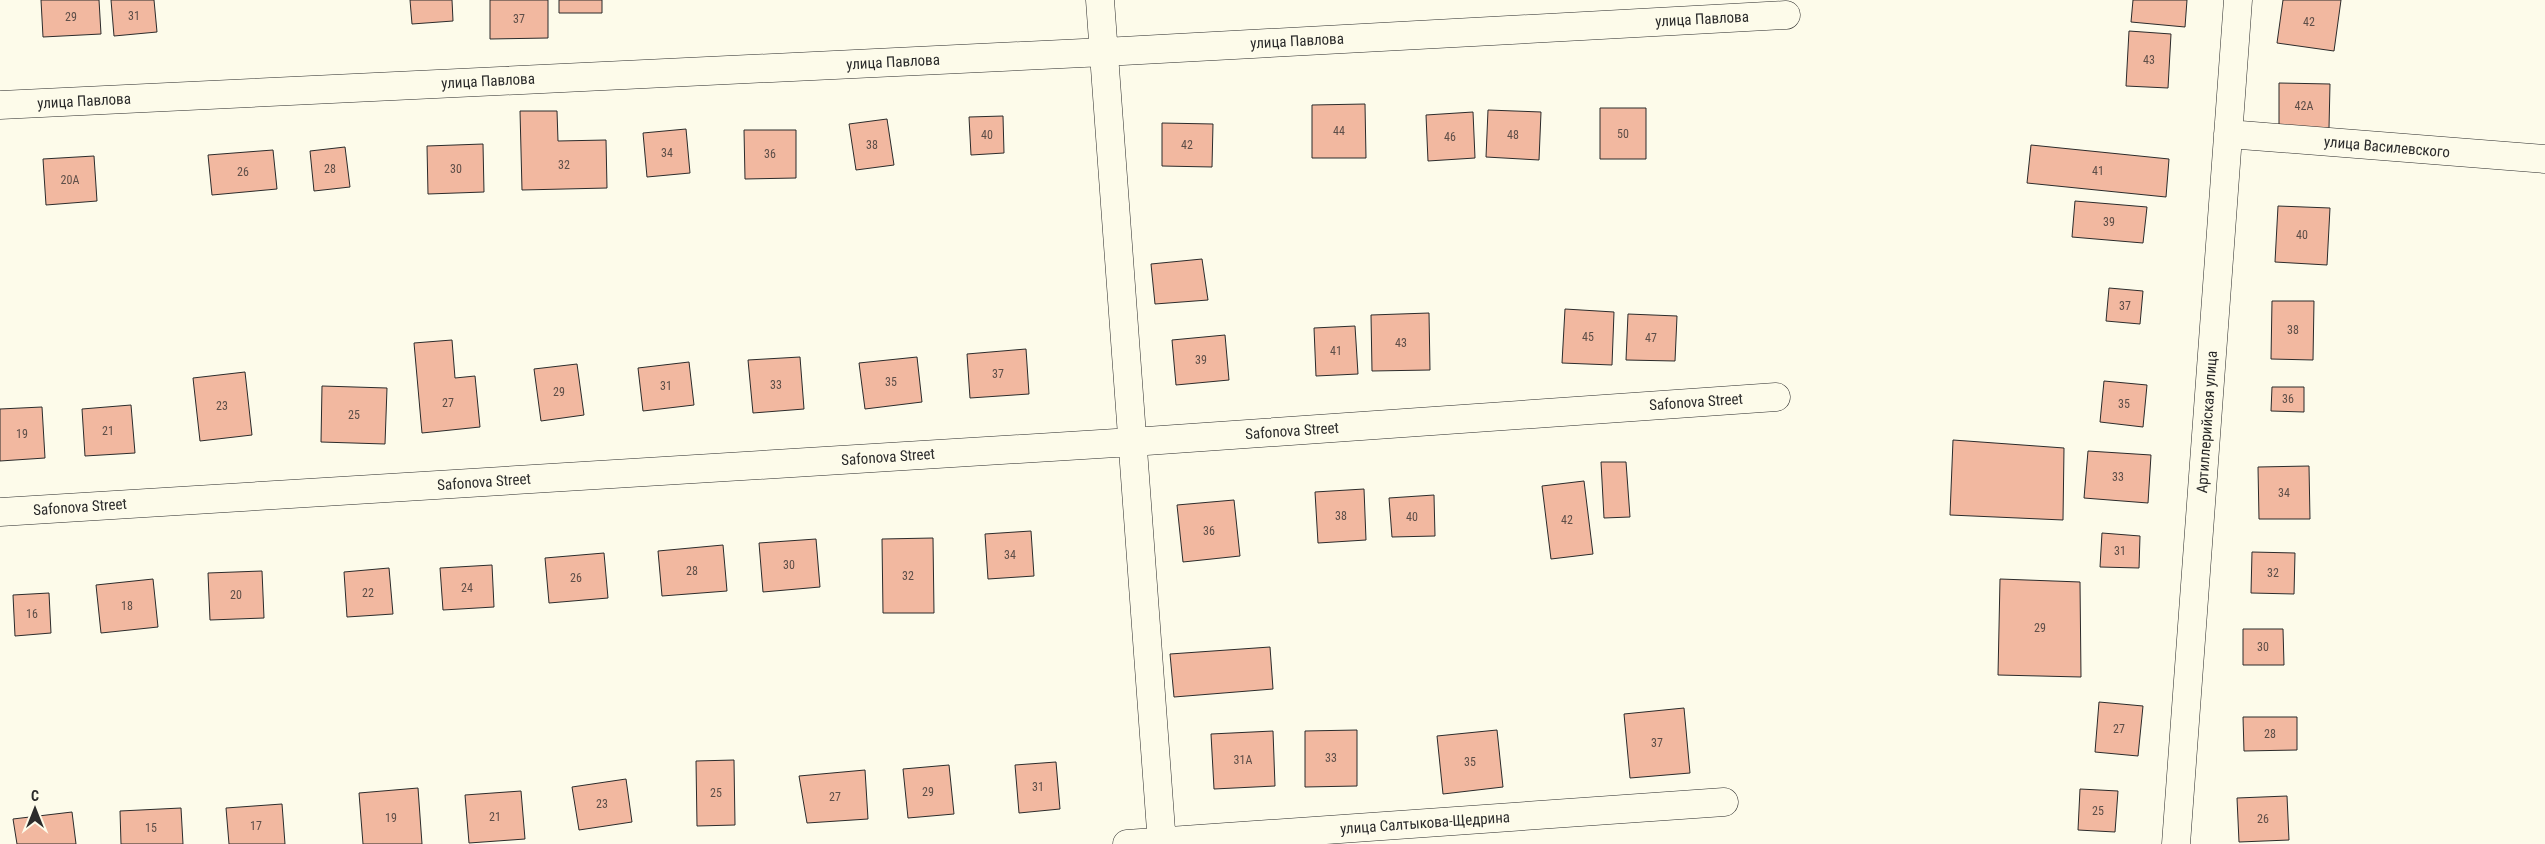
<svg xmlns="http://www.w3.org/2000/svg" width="2545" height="844" font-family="'Roboto Condensed',sans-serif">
  <rect width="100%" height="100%" fill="#fdfbea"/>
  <!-- building -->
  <path fill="#f2b8a0" stroke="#2b2b2b" d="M41,0h58l2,34 -58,3z
    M111,0h43l3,32 -43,4z
    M410,0h42l1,21 -41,3z
    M490,0h58v38l-58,1z
    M559,0h43v13h-43z
    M2133,0h54l-2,27 -54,-5z
    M2283,0h58l-7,51 -57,-8z
    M2129,31l42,3 -3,54 -42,-2z
    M2279,83l51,1 -1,44h-50z
    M1365,104l1,54h-54v-53z
    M1600,108h46v51h-46z
    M1488,110l53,2 -2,48 -53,-3z
    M520,111h37l1,30 48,-1 1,48 -85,2z
    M1473,112l2,46 -47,3 -2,-46z
    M1003,116l1,37 -33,2 -2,-38z
    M887,119l7,46 -38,5 -7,-46z
    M1162,123l51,1 -1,43 -50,-1z
    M686,129l4,44 -43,4 -4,-44z
    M744,130h52v48l-51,1z
    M483,144l1,48 -56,2 -1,-48z
    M2031,145l138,14 -3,38 -139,-14z
    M345,147l5,40 -36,4 -4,-40z
    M273,150l4,39 -65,6 -4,-40z
    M94,156l3,45 -51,4 -3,-46z
    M2075,201l72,6 -4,36 -71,-6z
    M2278,206l52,2 -3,57 -52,-3z
    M1202,259l6,41 -53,4 -4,-40z
    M2109,288l34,3 -3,33 -34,-3z
    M2272,301h42l-1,59 -42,-1z
    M1565,309l49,3 -2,53 -50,-2z
    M1429,313l1,57 -58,1 -1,-56z
    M1628,314l49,2 -2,45 -49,-1z
    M1355,326l3,48 -42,2 -2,-48z
    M1225,335l4,45 -53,5 -4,-45z
    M452,340l3,38 20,-2 5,51 -58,6 -8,-90z
    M1026,349l3,45 -59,4 -3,-44z
    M800,357l4,52 -51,4 -5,-53z
    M917,357l5,45 -57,7 -6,-46z
    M689,362l5,43 -51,6 -5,-43z
    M577,364l7,51 -43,6 -7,-52z
    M245,372l7,63 -52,6 -7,-63z
    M2104,381l43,4 -4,42 -43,-5z
    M322,386l65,2 -2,56 -64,-2z
    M2272,387h32v25l-33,-1z
    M131,405l4,48 -50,3 -3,-47z
    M42,407l3,51 -45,3v-52z
    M1953,440l111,8 -1,72 -113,-5z
    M2088,451l63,4 -3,48 -64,-5z
    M1601,462h25l4,55 -26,1z
    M2309,466l1,53h-51l-1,-52z
    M1584,481l9,73 -42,5 -9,-73z
    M1364,489l2,51 -48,3 -3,-51z
    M1434,495l1,41 -43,1 -3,-39z
    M1234,500l6,56 -57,6 -6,-57z
    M1031,531l3,45 -46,3 -3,-45z
    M2102,533l38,3 -1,32 -39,-1z
    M933,538l1,75h-51l-1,-74z
    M816,539l4,48 -57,5 -4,-49z
    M723,545l4,46 -65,5 -4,-45z
    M2252,552l43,1 -1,41 -43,-1z
    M604,553l4,45 -59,5 -4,-45z
    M492,565l2,42 -51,3 -3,-42z
    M389,568l4,46 -46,3 -3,-45z
    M262,571l2,47 -54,2 -2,-47z
    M153,579l5,48 -57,6 -5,-48z
    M2000,579l80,3 1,95 -83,-2z
    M49,593l2,40 -36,3 -2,-41z
    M2243,629h40l1,36h-41z
    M1270,647l3,42 -99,8 -4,-43z
    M2099,702l44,4 -5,50 -43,-4z
    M1684,708l6,65 -60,5 -6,-64z
    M2243,717h54v33l-53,1z
    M1357,730v56l-52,1v-56z
    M1497,730l6,57 -60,7 -6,-58z
    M1273,731l2,55 -61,3 -3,-55z
    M734,760l1,65 -38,1 -1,-65z
    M1056,762l4,47 -41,4 -4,-48z
    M949,765l5,49 -46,4 -5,-49z
    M865,770l3,49 -61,4 -8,-47z
    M626,779l6,43 -53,8 -7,-43z
    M418,788l4,56h-59l-4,-51z
    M2080,789l38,2 -3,41 -37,-2z
    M521,791l4,48 -56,4 -4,-48z
    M2287,796l2,44 -50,2 -2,-44z
    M282,804l3,40h-56l-3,-36z
    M181,808l2,36h-62l-1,-33z
    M72,812l4,32h-59l-4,-25z"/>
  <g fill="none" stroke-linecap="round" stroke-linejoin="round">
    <defs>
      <path id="street" d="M1100,0l62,844
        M0,105l1104,-53 682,-37
        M2228,134l317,25
        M0,512l1132,-70 644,-45
        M1127,844l597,-42
        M2176,844l62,-844"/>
    </defs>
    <!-- street casing -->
    <use href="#street" stroke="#2b2b2b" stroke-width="29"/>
    <!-- street -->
    <use href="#street" stroke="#fdfbea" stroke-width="28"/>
  </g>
  <g text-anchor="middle" stroke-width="4" stroke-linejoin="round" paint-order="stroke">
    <!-- number labels -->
    <g font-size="12" fill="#5d4e48">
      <text x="134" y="20">31</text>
      <text x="71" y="21">29</text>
      <text x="519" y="23">37</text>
      <text x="2309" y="26">42</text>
      <text x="2149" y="64">43</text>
      <text x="2304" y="110">42А</text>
      <text x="1339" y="135">44</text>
      <text x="1623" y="138">50</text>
      <text x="987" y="139">40</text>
      <text x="1513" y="139">48</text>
      <text x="1450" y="141">46</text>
      <text x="872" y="149">38</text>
      <text x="1187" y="149">42</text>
      <text x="667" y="157">34</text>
      <text x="770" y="158">36</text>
      <text x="564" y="169">32</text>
      <text x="330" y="173">28</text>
      <text x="456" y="173">30</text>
      <text x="2098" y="175">41</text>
      <text x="243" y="176">26</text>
      <text x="70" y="184">20А</text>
      <text x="2109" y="226">39</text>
      <text x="2302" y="239">40</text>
      <text x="2125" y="310">37</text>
      <text x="2293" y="334">38</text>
      <text x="1588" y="341">45</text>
      <text x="1651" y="342">47</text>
      <text x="1401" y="347">43</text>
      <text x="1336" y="355">41</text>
      <text x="1201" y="364">39</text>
      <text x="998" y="378">37</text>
      <text x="891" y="386">35</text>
      <text x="776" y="389">33</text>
      <text x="666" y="390">31</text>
      <text x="559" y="396">29</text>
      <text x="2288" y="403">36</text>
      <text x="448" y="407">27</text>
      <text x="2124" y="408">35</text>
      <text x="222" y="410">23</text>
      <text x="354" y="419">25</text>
      <text x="108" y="435">21</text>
      <text x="22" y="438">19</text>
      <text x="2118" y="481">33</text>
      <text x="2284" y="497">34</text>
      <text x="1341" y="520">38</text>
      <text x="1412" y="521">40</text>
      <text x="1567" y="524">42</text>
      <text x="1209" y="535">36</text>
      <text x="2120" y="555">31</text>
      <text x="1010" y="559">34</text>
      <text x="789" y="569">30</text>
      <text x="692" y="575">28</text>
      <text x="2273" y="577">32</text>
      <text x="908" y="580">32</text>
      <text x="576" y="582">26</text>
      <text x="467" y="592">24</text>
      <text x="368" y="597">22</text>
      <text x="236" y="599">20</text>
      <text x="127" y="610">18</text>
      <text x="32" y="618">16</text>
      <text x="2040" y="632">29</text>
      <text x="2263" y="651">30</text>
      <text x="2119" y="733">27</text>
      <text x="2270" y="738">28</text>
      <text x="1657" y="747">37</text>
      <text x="1331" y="762">33</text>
      <text x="1243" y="764">31А</text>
      <text x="1470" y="766">35</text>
      <text x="1038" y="791">31</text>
      <text x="928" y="796">29</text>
      <text x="716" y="797">25</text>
      <text x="835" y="801">27</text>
      <text x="602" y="808">23</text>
      <text x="2098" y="815">25</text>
      <text x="495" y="821">21</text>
      <text x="391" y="822">19</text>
      <text x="2263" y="823">26</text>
      <text x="256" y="830">17</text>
      <text x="151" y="832">15</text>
    </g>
    <!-- street labels -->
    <g font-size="15" fill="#2b2b2b" stroke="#fdfbea">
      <text transform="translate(1702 19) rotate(-3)" y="5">улица Павлова</text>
      <text transform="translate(1297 41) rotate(-3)" y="5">улица Павлова</text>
      <text transform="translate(893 62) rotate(-3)" y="5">улица Павлова</text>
      <text transform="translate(488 81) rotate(-3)" y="5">улица Павлова</text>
      <text transform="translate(84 101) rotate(-3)" y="5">улица Павлова</text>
      <text transform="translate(2387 147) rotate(5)" y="5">улица Василевского</text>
      <text transform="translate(1696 402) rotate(-4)" y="5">Safonova Street</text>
      <text transform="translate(2207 422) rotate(-86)" y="5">Артиллерийская улица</text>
      <text transform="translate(1292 431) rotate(-4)" y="5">Safonova Street</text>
      <text transform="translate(888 457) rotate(-4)" y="5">Safonova Street</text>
      <text transform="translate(484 482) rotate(-4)" y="5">Safonova Street</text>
      <text transform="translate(80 507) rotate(-4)" y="5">Safonova Street</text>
      <text transform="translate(1425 823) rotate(-4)" y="5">улица Салтыкова-Щедрина</text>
    </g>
  </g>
  <!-- north arrow -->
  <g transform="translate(35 809)" stroke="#fdfbea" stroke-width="4" paint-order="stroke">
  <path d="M0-4L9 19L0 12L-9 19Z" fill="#2b2b2b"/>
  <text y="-8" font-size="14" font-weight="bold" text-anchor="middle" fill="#2b2b2b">С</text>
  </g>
</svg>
